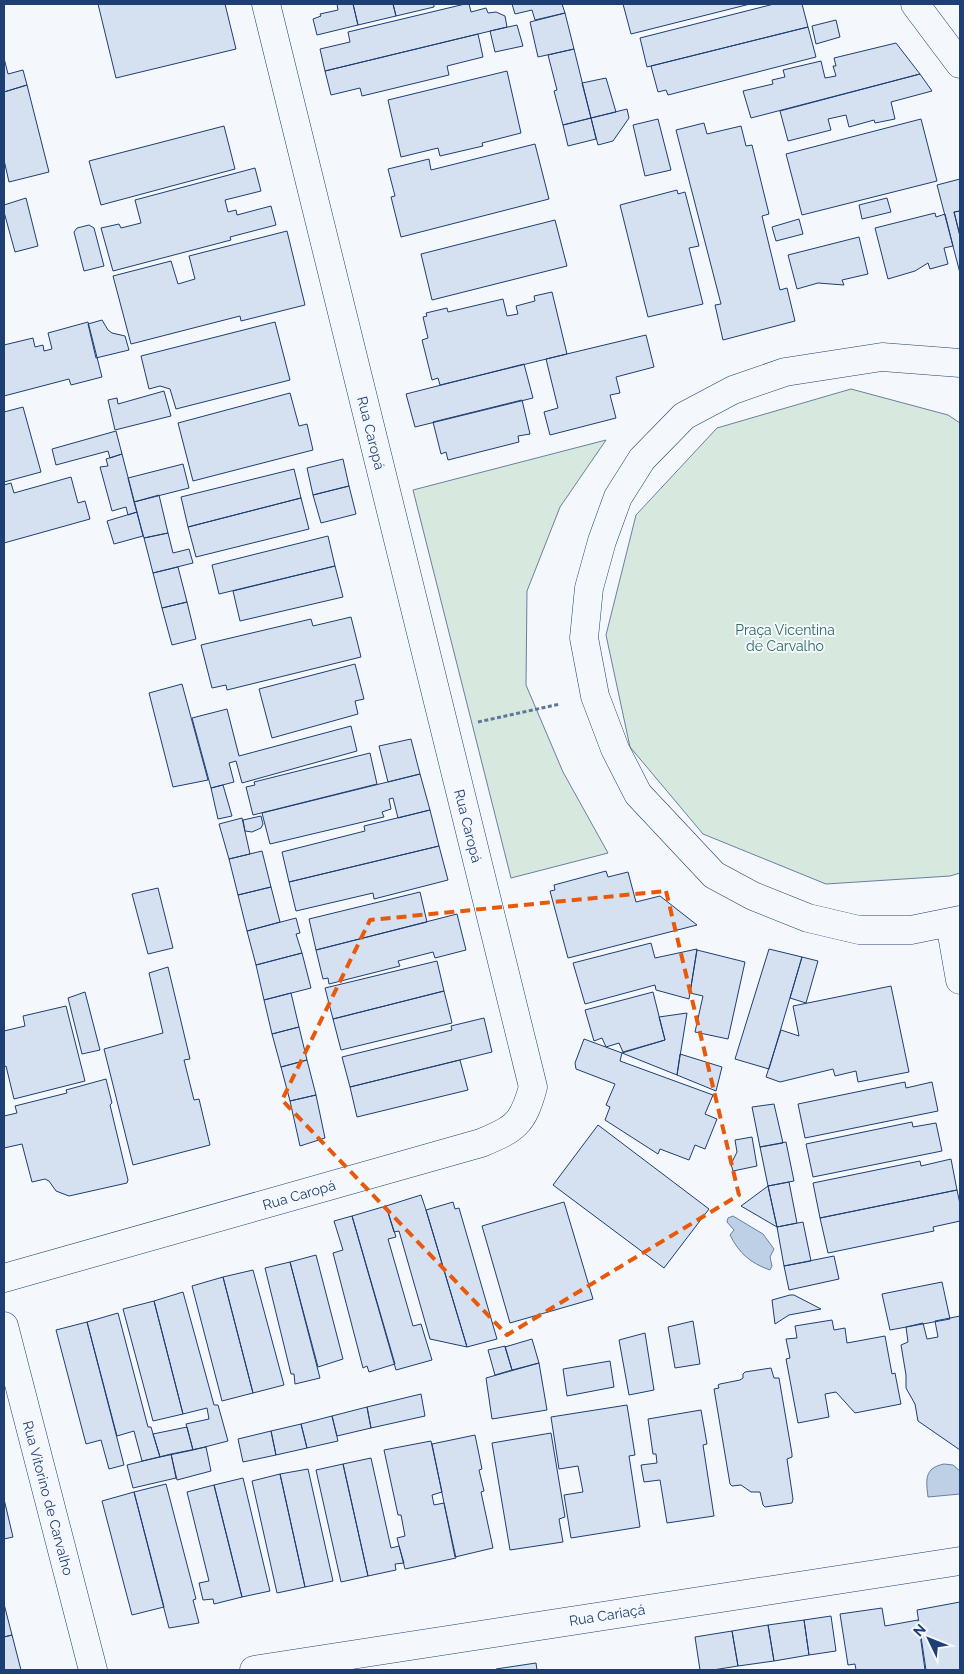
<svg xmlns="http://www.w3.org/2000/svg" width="964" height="1674" font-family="Raleway,sans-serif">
  <rect width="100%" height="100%" fill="#f4f7fb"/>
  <!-- green -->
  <path fill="#d7e8df" stroke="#687fa3" d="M851,389l97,26 12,8v450l-10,3 -124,8 -123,-50 -73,-87 -24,-112 30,-120 81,-87z
    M606,440l-46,67 -33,84 -1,94 37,87 45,81 -97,25 -98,-388z"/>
  <!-- water -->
  <path fill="#bed0e5" stroke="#687fa3" d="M733,1216l30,18 11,15 -4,8 2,9 -2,4c-20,-7 -31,-17 -40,-35l4,-5 -7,-8 1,-4z
    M944,1464l9,1 7,6v23l-32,3c-2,-17 -4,-29 16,-33z"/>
  <!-- building -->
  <path fill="#d5e0f0" stroke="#1d3f73" d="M98,4h127l11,45 -120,29z
    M337,4h16l5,21 -41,10 -4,-16 8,-3 -1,-2 18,-4z
    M353,4h40l3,12 -38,9z
    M393,4h41v3l-38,9z
    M465,4h4l2,8 15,-4 2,5 8,-1 9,4 2,11 -182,44 -5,-22 30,-7 -2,-10z
    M512,4h50l3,9 -30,7 -3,-10 -17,4z
    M623,4h127l-119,30z
    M774,4h28l6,23 -161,40 -7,-29z
    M565,13l9,36 -36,8 -8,-35z
    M836,20l4,17 -24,7 -4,-18z
    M517,25l6,21 -28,6 -5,-21z
    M808,27l8,30 -148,38 -2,-5 -8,2 -7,-26z
    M478,34l5,23 -36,9 2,9 -87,21 -2,-8 -29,7 -6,-24z
    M896,43l24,31 -169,44 -8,-27 30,-7 -1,-4 13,-3 -2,-7 38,-9 4,17 11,-2 -3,-10h3l-2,-8z
    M574,49l17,69 -28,7 -9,-34 3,-1 -9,-35z
    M4,58l4,16 15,-4 4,15 -23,7z
    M507,71l14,62 -39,10 1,3 -43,10 -2,-8 -37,9 -13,-57z
    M920,74l12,17 -41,11 4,17 -20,4 -1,-3 -25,7 -3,-12 -18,4 3,11 -43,11 -8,-30z
    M606,78l10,34 -25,6 -9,-35z
    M27,85l22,87 -40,10 -5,-22v-68z
    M627,109l2,9 -16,23 -15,4 -7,-27z
    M591,118l5,21 -28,7 -5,-21z
    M658,119l13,51 -26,6 -12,-51z
    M921,119l16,62 -135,34 -16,-61z
    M704,123l3,11 34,-8 5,20 6,-1 17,69 -7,2 18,74 7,-2 8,33 -72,19 -8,-35 6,-1 -45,-174z
    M224,126l11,43 -134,36 -12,-44z
    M535,144l14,55 -148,38 -10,-40 4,-1 -7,-27 41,-10 2,11z
    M255,168l6,23 -36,9 3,12 8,-2 1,5 34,-9 5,19 -46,12 1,3 -118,31 -12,-43 18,-4 2,4 20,-5 -6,-23z
    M960,179v32l-6,1 6,24v37l-23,-88z
    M677,190l1,4 7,-2 14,54 -10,2 14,56 -55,13 -28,-112z
    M26,198l12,48 -23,6 -11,-40v-7z
    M887,198l4,14 -29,7 -3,-14z
    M960,211v25l-6,-24z
    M935,213l1,4 9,-3 8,32 -9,2 4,16 -18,5 -2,-6 -13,8 -27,8 -13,-51z
    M799,219l4,15 -27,7 -4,-14z
    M555,220l12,46 -135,34 -11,-46z
    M89,225l5,3 10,38 -20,5 -10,-39 3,-4z
    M287,231l18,74 -64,16 -1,-5 -109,28 -18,-68 58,-15 7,23 17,-5 -6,-23z
    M859,237l9,37 -26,6 2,5 -26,-2 -21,6 -9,-34z
    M552,292l15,62 -127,31 -2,-7 -6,2 -10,-40 6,-2 -5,-21 4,-1 -1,-3 21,-5 1,4 55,-13 4,17 11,-2 -2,-8 19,-5 -1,-5z
    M102,320l6,10 4,3 13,3 4,14 -33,8 -8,-34z
    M88,322l14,55 -31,8 -2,-6 -65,17v-51l29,-7 2,9 8,-2 1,6 8,-2 -4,-16z
    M275,322l15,58 -114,29 -6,-20 -10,-3 -11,3 -8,-33z
    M646,335l8,32 -38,10 4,16 -10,2 6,23 -66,17 -6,-23 14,-4 -12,-49z
    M524,364l9,34 -118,29 -9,-33z
    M164,391l7,25 -56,14 -7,-30 9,-2 1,6z
    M290,393l9,33 8,-2 6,26 -120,31 -15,-58z
    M522,400l8,34 -12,2 1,6 -71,18 -2,-8 -5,2 -8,-32z
    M23,407l18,65 -37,10v-70z
    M116,431l6,23 -12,4 -2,-7 -52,14 -4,-16z
    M122,454l15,58 -9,3 -2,-8 -14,4 -12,-44 8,-1 -2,-7z
    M343,459l6,27 -36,9 -6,-27z
    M183,464l6,24 -55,14 -6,-24z
    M294,469l7,29 -113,29 -7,-30z
    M71,477l7,26 7,-2 5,18 -86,24v-58l7,-2 3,10z
    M349,486l7,28 -35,9 -8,-28z
    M159,495l9,38 -24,5 -10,-36z
    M301,498l8,31 -113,28 -8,-30z
    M137,512l6,24 -29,8 -7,-23z
    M168,533l5,20 16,-4 4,14 -40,10 -9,-35z
    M328,536l7,30 -116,28 -7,-29z
    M335,566l8,31 -103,24 -7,-30z
    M178,567l9,35 -25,6 -9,-35z
    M187,602l9,37 -24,6 -10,-37z
    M351,617l10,40 -134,33 -1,-5 -14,3 -11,-43 110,-26 2,7z
    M355,664l9,35 -9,2 3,13 -86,24 -13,-49z
    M182,684l26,96 -35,7 -24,-94z
    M227,709l12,47 112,-30 6,25 -115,32 -6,-22 -7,2 5,19 -23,6 -19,-70z
    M411,739l9,35 -32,8 -9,-36z
    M370,753l7,31 -124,31 -7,-28 9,-2 -1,-3z
    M420,774l10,36 -32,8 -5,-20 -4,1 2,10 -9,3 2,5 -114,27 -8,-31z
    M223,785l9,31 -14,3 -7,-31z
    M430,810l9,36 -150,36 -7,-30 83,-21 -1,-5z
    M261,816l2,8 -2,4 -9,4 -7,-1 -2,-11z
    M242,818l8,36 -21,5 -10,-35z
    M439,846l9,34 -74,19 -1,-6 -77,18 -7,-29z
    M262,851l9,36 -33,8 -9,-36z
    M606,871l2,6 20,-5 8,30 24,-6 37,29 -129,33 -18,-67 5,-1 -1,-5z
    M271,887l9,35 -33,9 -9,-36z
    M158,888l15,60 -25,6 -16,-60z
    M420,892l7,30 -111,28 -7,-31z
    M457,914l9,36 -31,8 -2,-6 -35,9 2,5 -71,18 -1,-6 -5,1 -7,-29z
    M296,918l4,15 -4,1 6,19 -46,12 -9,-34z
    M651,943l4,15 42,-9 -8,50 -33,-9 -1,-5 -70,19 -12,-41z
    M769,949l33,8 -33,112 -34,-10z
    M697,950l48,12 -17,77 -33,-7 8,-36 -13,-3z
    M302,953l9,35 -47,12 -8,-35z
    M802,957l16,4 -12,42 -16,-5z
    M437,961l7,30 -111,28 -8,-31z
    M168,967l22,92 -6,1 10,40 5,-1 11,46 -77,20 -29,-116 59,-16 -14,-60z
    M891,986l18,86 -51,10 -2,-11 -21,5 -2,-7 -53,13 -14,-5 15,-47 18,6 -6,-30z
    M444,991l8,32 -111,27 -8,-31z
    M85,992l15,58 -18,4 -14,-56z
    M653,992l12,48 -42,12 -4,-9 -13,4 -4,-9 -8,3 -9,-31z
    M291,993l8,34 -27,7 -8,-34z
    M66,1006l19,75 -71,18 -8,-33 -2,1v-36l21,-5 -2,-10z
    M687,1013l-10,62 -55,-22 43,-13 -6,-23z
    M484,1018l8,34 -142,35 -8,-30 110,-27 -1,-4z
    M299,1027l8,33 -26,7 -9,-33z
    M584,1039l38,14 -2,8 93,34 -8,19 12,5 -12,30 -10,-4 -6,15 -29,-11 -2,5 -53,-34 5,-13 -4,-2 9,-21 -39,-15 -1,-6z
    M680,1054l42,13 -6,24 -39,-16z
    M307,1060l9,35 -26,6 -9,-34z
    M460,1060l8,30 -111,27 -7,-30z
    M106,1079l6,24 -2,2 18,75 -1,3 -58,13 -13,-5 -7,-10 -4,-2 -13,3 -10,-38 -18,4v-32l13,-3 -2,-7 52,-13 -1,-3z
    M905,1082l1,6 26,-6 6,29 -133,27 -7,-34z
    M316,1095l9,43 -25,8 -10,-45z
    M774,1104l9,39 -23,4 -8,-40z
    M912,1122l1,5 23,-4 6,28 -129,26 -7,-33z
    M598,1125l111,84 -45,59 -111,-83z
    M752,1137l5,29 -24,5 -2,-7 6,-12 -2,-12z
    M786,1142l8,39 -26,5 -8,-39z
    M951,1159l6,31 -137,28 -7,-35 107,-22 1,5z
    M789,1182l8,41 -20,4 -9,-41z
    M768,1186l9,41 -36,-21z
    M957,1190l3,14v17l-27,6 1,4 -106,22 -8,-35z
    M421,1195l5,15 41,137 -37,-8 -31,-108 -5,1 -8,-26z
    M453,1202l2,7 4,-1 38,131 -30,8 -41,-137z
    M564,1202l29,97 -83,24 -28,-97z
    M386,1206l10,31 -8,2 25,87 8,-2 11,36 -36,10 -44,-154z
    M352,1216l43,148 -26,8 -2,-6 -4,2 -30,-115 10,-3 -9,-29z
    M803,1222l8,39 -27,5 -7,-39z
    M316,1255l27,104 -25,8 -28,-105z
    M834,1256l5,23 -50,11 -5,-24z
    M290,1262l30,116 -25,6 -1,-10h-3l-26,-106z
    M253,1270l31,115 -31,8 -30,-116z
    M223,1277l30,116 -31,8 -30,-115z
    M942,1282l8,37 -60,11 -8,-36z
    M183,1292l31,113h4l10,36 -35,9 -7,-26 23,-5 -2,-11 -24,6 -29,-113z
    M790,1295h4l27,14 -32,6 -14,9 -3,-24z
    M154,1301l29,113 -30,7 -30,-112z
    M118,1313l30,114h3l9,30 -18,4 -8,-30 -17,5 -30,-114z
    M960,1316v134l-42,-29 -3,-17 -9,-16v-13l-5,-30 7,-3 -2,-15 17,-4 4,16 11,-2 -3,-16z
    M832,1320l2,10 11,-2 2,15 38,-7 7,38 3,-1 6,31 -46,9 -19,-21 -11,2 4,23 -31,6 -12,-64 4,-1 -4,-19 11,-1 -2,-12z
    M693,1321l7,43 -25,4 -7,-41z
    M87,1322l37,143 -15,4 -8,-29 -15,4 -30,-114z
    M645,1333l9,57 -25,5 -10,-55z
    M532,1339l7,24 -27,7 -7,-23z
    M505,1346l7,24 -17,5 -7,-25z
    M610,1361l4,26 -47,9 -4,-27z
    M539,1363l8,47 -55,9 -6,-41z
    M771,1368l3,10h5l13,76v3l-5,2 6,40 -1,4 -27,4 -2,-2 -3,-13h-9l-10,-7 -9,1 -2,-2 -16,-95 5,-1 -1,-3 2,-1 20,-4 3,-2v-4l2,-2z
    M421,1394l4,22 -54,12 -4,-21z
    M627,1405l8,50 -6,1 11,71 -69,11 -7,-43 19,-3 -5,-26 -19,3 -8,-52z
    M367,1407l4,21 -34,8 -5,-20z
    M701,1410l6,34 -4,1 11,71 -47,7 -7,-43 -16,2 -3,-17 16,-2 -1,-9h-3l-5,-35z
    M332,1416l6,25 -31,7 -6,-24z
    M301,1424l6,24 -31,7 -5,-24z
    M187,1427l6,23 -33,7 -7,-23z
    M271,1431l5,24 -33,7 -5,-23z
    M551,1433l14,84 -6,2 4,23 -53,8 -18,-107z
    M475,1435l7,34 -3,1 5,21 -3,1 12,56 -38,9 -23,-113z
    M431,1441l11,51 -10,3 2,10 10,-2 12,55 -51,11 -8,-31 8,-2 -4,-21h-3l-14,-65z
    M206,1447l5,24 -34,9 -6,-26z
    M171,1454l5,24 -43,10 -6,-23z
    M371,1458l20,90 8,-2 5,17 -9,1 1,6 -28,6 -25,-112z
    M343,1464l25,112 -27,6 -25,-112z
    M308,1469l25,112 -28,6 -25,-113z
    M280,1474l25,113 -28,6 -25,-112z
    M243,1478l27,113 -28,6 -28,-112z
    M166,1484l30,115 -3,1 6,23 -30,5 -35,-136z
    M214,1485l28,112 -28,7 -1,-5 -10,1 -4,-17 10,-2 -22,-89z
    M134,1492l30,115 -32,8 -30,-114z
    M4,1499l9,38 -9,2z
    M960,1602v68h-34l-9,-60z
    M4,1604l8,31 -8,2z
    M882,1608l3,18 33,-6 7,50h-69l-1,-6 -7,1 -8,-51z
    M831,1616l5,35 -27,4 -5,-35z
    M804,1620l5,35 -35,6 -6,-36z
    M768,1625l6,36 -36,5 -6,-35z
    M732,1631l6,35 -25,4h-13l-5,-33z
    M12,1635l9,35h-17v-33z
    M536,1663l1,7h-40l-1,-1z"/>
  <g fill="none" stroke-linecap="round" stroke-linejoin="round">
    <defs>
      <path id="minor" d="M915,4l45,60
        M960,363l-78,-6 -97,15 -52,18 -49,26 -42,43 -24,38 -16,44 -13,47 -5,50 11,58 20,53 23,45 76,81 39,21 55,22 51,12h52l49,-10
        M950,923l10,57
        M4,1278l477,-135c34,-14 42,-19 52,-56l-267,-1083
        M4,1326l89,344
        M254,1670l706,-109"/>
    </defs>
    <!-- minor casing -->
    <use href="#minor" stroke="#1d3f73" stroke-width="29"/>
    <!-- path -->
    <path stroke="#5e769c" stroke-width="3" stroke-dasharray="4 2.5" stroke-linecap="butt" d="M478,722l82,-18"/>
    <!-- minor -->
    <use href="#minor" stroke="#f4f7fb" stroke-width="28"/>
  </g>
  <!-- marked area -->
  <path fill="none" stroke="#e8590c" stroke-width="4" stroke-dasharray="10 6" stroke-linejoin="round" d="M666,891l73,304 -232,140 -225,-235 88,-180z"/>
  <g text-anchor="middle" stroke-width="4" stroke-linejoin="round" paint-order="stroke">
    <!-- street labels -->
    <g font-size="14" fill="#1d3f73" stroke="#f4f7fb">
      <text transform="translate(371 433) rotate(76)" y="5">Rua Caropá</text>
      <text transform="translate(468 826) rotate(76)" y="5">Rua Caropá</text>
      <text transform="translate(299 1195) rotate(-16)" y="5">Rua Caropá</text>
      <text transform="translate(48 1498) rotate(75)" y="5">Rua Vitorino de Carvalho</text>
      <text transform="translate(607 1615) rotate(-9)" y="5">Rua Cariaçá</text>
    </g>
    <!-- park labels -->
    <g font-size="14" fill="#2c6c60" stroke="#f4f7fb">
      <text x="785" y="635">Praça Vicentina<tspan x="785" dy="16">de Carvalho</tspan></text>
    </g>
  </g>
  <!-- border -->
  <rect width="964" height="1674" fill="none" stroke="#1d3f73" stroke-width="10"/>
  <!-- north arrow -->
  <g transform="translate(929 1639) rotate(313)" stroke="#f4f7fb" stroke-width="4" paint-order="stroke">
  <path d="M0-4L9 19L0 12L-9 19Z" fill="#1d3f73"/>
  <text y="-8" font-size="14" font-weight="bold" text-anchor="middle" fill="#1d3f73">N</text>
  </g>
</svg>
